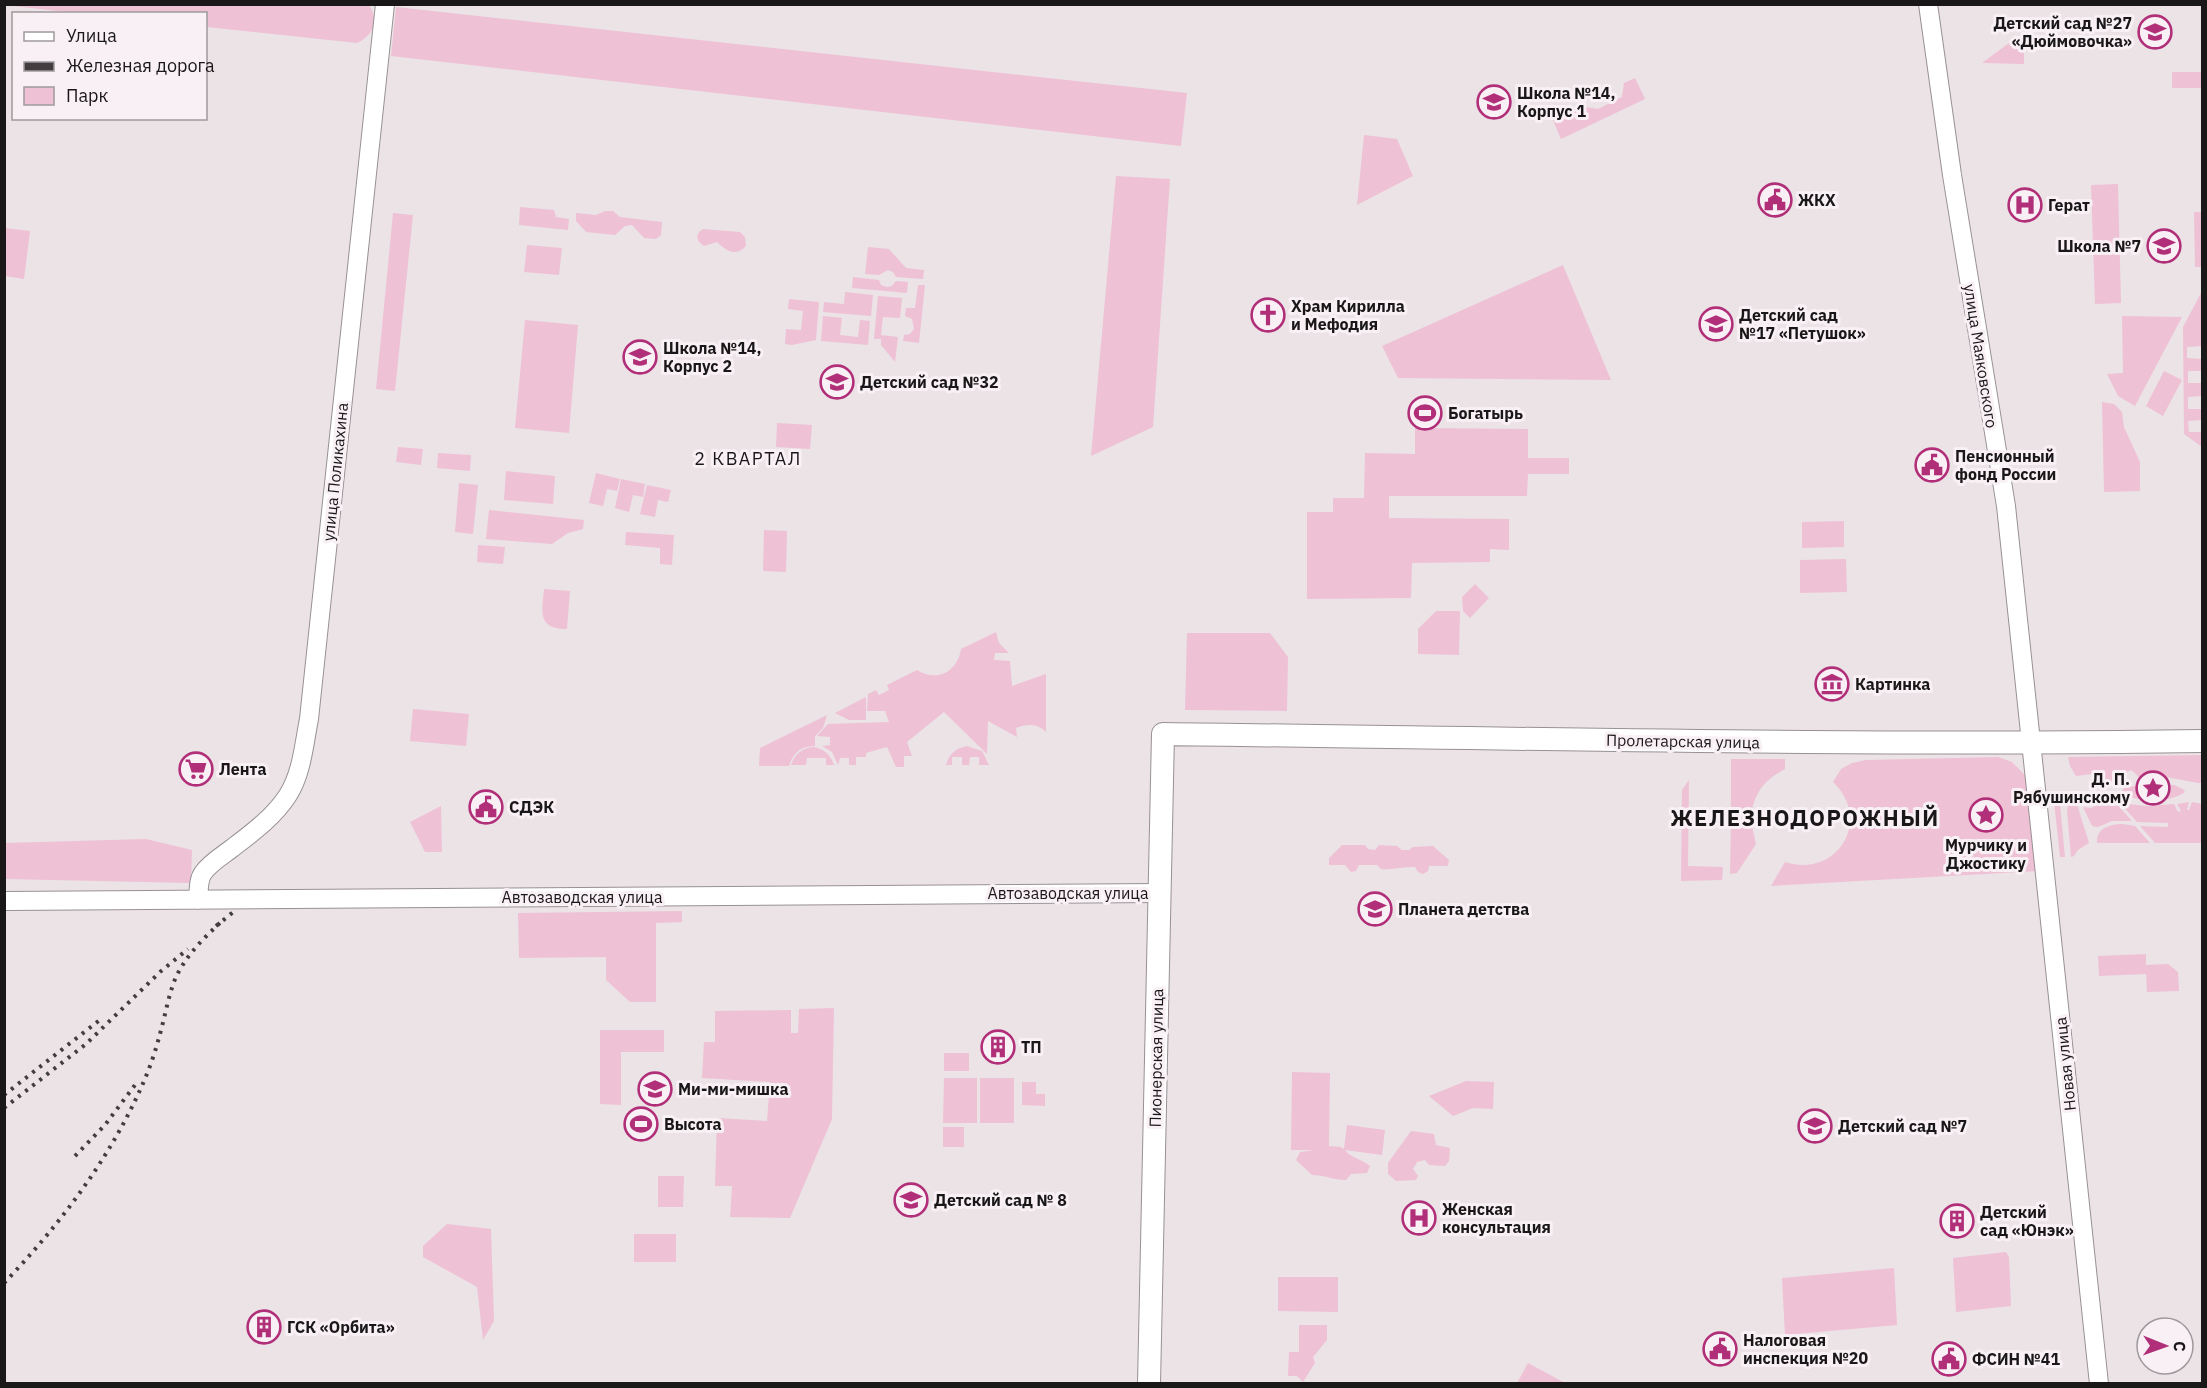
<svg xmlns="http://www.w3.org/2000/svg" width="2207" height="1388" font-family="'IBM Plex Sans',sans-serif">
  <rect width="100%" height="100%" fill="#ebe3e6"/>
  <!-- green -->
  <path fill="#efc1d5" d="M5,5h364c10,15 5,30 -12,38l-151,-16v-13h-122z
    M396,7l791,86 -6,53 -790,-90z
    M2024,32v32l-42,-1z
    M2172,72h30v16h-30z
    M1635,78l10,21 -84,40 -9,-21 26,-12 20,3 24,-12 2,-14z
    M1364,135l33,4 16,37 -56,29z
    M1116,176l54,3 -17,248 -62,29z
    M2118,184l3,119 -26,1 -4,-119z
    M520,207l34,3 2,7 13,2 -1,11 -49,-5z
    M605,211h8l7,6 42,5 -1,13 -5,4 -12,-1 -12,-13 -7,1 -10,9 -29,-3 -10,-11v-8l20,2z
    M2194,212h8v55h-7z
    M393,213l20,2 -18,176 -19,-2z
    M5,228l25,3 -6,48 -19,-3z
    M703,229l37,3 5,5 1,9c-11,12 -20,4 -29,-4l-13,4 -5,-4 -2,-5 2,-5z
    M527,245l35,3 -3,27 -35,-3z
    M868,247l21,2 17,19 18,2 -1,9 -27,-2 -3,-5 -5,-2 -9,5 -14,-1z
    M1563,265l48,115 -213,-2 -16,-32z
    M853,277l26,3 2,5 6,2 5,-1 4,-5 12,1 -1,11 -55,-5z
    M918,285h7l-6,58 -16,-2 1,-6 6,-1 4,-5 -2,-10 -7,-3 1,-8h9z
    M845,292l28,3 -2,21 -48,-4 1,-10 20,2z
    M2201,293h1v53l-15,1v11l15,1v12h-14v12h14v13l-14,1v12h14v11l-14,1 1,11h13v15l-18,-13 -1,-107z
    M878,296l24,2 -2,20 -17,-1 -2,18 17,2 -3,25 -14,-17v-6h-7z
    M789,299l30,3 -3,38 -24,5 -7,-1 1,-15 15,1 2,-19 -15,-2z
    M823,316l19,2 -2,17 18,2 2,-17 10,1 -2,24 -47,-4z
    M2122,316l60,1 -47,89 -17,-10 -11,-22 16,-1z
    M525,320l53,5 -9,108 -54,-5z
    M2164,371l18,9 -19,36 -17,-10z
    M2102,402l12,2 8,8 2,15 16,35v29l-36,1z
    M777,423l35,2 -2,24 -34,-2z
    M1415,428l113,1v29h41v16h-41l-1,22h-138v22l120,1v31l-19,-1v13l-78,1 -1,35 -104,1v-87h26v-14h31l1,-45 50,1z
    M398,447l25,2 -2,16 -25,-3z
    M438,453l33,2 -1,16 -33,-3z
    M506,471l49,5 -2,28 -49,-4z
    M596,473l24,6 -3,12 -10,-2 -4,17 -14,-3z
    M621,479l24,5 -2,13 -10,-2 -4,17 -14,-4z
    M459,483l19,2 -5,49 -18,-2z
    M647,485l24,5 -3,12 -10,-2 -3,17 -15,-3z
    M489,510l95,10 -1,9 -15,4 -16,11 -66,-5z
    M1844,521v26l-42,1v-26z
    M764,530l23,1 -1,41 -23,-1z
    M626,532l48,3 -2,30 -12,-1v-16l-35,-3z
    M478,545l27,2 -2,17 -26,-2z
    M1846,559l1,33 -47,1v-33z
    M1475,584l14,14 -19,20 -7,-7 -1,-14z
    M544,589l26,2 -3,38c-30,0 -25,-17 -23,-40z
    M1436,611h24l-1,44 -41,-1v-25z
    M996,632l3,11 10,10h-14l-1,7 16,1 2,25 34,-12v58c-9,-9 -19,-8 -30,-4l1,9 -29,-16 -1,33 -43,-42 -37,30 5,14h-8v11h-8l-9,-20 -21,6v4h-10v8h-7v-7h-9l-2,7 -6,-13 -10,-6 8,-1v-8l-13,-1 11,-12 61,-2 -4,-11h-18l1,-17 8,-4 3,5 10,-5 -2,-5 30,-15c20,13 41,1 44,-21z
    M1187,633h83l18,24 -1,54 -102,-1z
    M866,697v23h-17l-14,-7z
    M413,709l56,5 -3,32 -56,-5z
    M827,715l-4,13 -8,8v10c-14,0 -22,7 -26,20h-30l1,-18z
    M967,746l15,5 7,14h-10v-8h-9l-1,8h-7v-8h-10v8h-6c3,-11 10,-17 21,-19z
    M814,747c10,2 17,8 20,18h-8v-7h-19l-1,7h-15c4,-11 11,-17 23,-18z
    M2202,755v28h-4l-32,-6h-28l-2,-3 -5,-4 -8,4 -1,6 -14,3 -16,-9 -16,2 -6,-10 -2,-9z
    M1998,757l14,5 14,14 13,95 -268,15 14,-24c52,17 88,-42 48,-80l8,-13 11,-6 14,-3z
    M1731,759h54v10c-21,11 -30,23 -34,46l-20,-1z
    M1689,780l-1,86 35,1 -1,13 -41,1 1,-91z
    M2146,784l28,1 9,4 2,3c-14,11 -50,11 -64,0l3,-4z
    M2053,792l6,1 6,64h-5z
    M2072,801l5,3 12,39 -11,7 -4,6 -3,1 -4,-46 1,-7z
    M2105,801l10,1 17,19h-20l-14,6 -6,-1 -9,-19 8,1z
    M2189,802l-2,8h2l3,-8 10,2v39h-47l-15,-17 28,1v-4l-31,-1 -17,-19 26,3 28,-2 4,8 3,-1 -4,-7z
    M441,806l1,46h-17l-15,-30z
    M1731,821h20l5,23 -19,29 -7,1z
    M2123,824l12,2 15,17h-53c-1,-15 13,-19 26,-19z
    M146,839l46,11 -1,33 -186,-4 -1,-36z
    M1342,845h23l3,4 7,1 4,-5 18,1 5,4h7l4,-3 20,-1 16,14 -1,6h-19l-1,5 -5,3 -5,-2 -3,-5c-12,0 -22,3 -34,2l-4,-4h-18l-3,6 -5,1 -6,-7h-16v-7z
    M682,911v11l-26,1v79h-26l-24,-22v-23l-87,1 -1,-45z
    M2146,954v11l22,-1 10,8 1,19 -32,1 -1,-18 -47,2 -1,-20z
    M834,1008l-2,111 -42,99 -60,-1 2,-31h-17l2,-68 50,3 3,-39 -68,-4 2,-36h11v-31l76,-1v23h7l1,-24z
    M600,1030h64v22h-43v53l-21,-1z
    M944,1053h25v18h-25z
    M1292,1072l38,1 -1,73 12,1 3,2 3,-24 38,5 -3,25 -37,-5c6,8 17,9 25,16l-3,7 -16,1 -5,6c-13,0 -21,-5 -34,-5l-16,-15 4,-8 15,-2h-24z
    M944,1078h33v45h-34z
    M980,1078h34v45h-34z
    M1466,1081l28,1 -1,27 -20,-1 -20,8 -24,-20z
    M1022,1082h14v12h9v12l-23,-1z
    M943,1127h21v20h-21z
    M1411,1131l23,3 2,11 14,3 -1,13 -4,5 -16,-1 -4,-5 -8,2 -4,7 5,7 -2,4 -20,1 -8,-7v-11z
    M658,1176h26l-1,31h-25z
    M447,1224l44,5 3,92 -11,19 -6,-53 -54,-30v-11z
    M634,1234h42v28h-42z
    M2006,1252l3,5 2,49 -55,6 -3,-54z
    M1894,1268l3,57 -112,10 -3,-57z
    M1278,1277h60v35l-60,-1z
    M1299,1325h28v15l-14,17 2,6 -12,19 -6,-6h-9l1,-24h10z
    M1528,1363l37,20h-48z"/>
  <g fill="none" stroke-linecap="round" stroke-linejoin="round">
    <defs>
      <path id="minor" d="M1928,4l24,171 54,331 93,878
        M198,900c1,-9 0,-20 5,-27 7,-10 19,-17 28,-24 21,-16 43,-32 57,-54 14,-22 16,-51 21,-76l76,-715
        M4,901l1155,-8"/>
      <path id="major" d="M1149,1384l14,-650c347,4 693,12 1039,7"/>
    </defs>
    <!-- minor casing -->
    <use href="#minor" stroke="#989194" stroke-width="20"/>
    <!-- major casing -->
    <use href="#major" stroke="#989194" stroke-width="24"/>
    <!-- minor -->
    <use href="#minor" stroke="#fff" stroke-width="18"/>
    <!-- major -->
    <use href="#major" stroke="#fff" stroke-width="22"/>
    <!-- rail -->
    <path stroke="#423e40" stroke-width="4" stroke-dasharray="3 6" stroke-linecap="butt" d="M216,926l21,-17
      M4,1095l97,-76
      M4,1108l82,-64 74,-72 28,-23
      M75,1156l30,-31 30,-40
      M4,1283c54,-56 104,-122 136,-193 9,-19 16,-40 21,-60 5,-18 8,-37 15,-53 11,-23 28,-39 46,-56"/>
  </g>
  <!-- icons -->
  <defs>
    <symbol id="school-ring" viewBox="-11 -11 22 22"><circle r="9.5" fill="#f8f0f4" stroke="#b12f79" stroke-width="1.5"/><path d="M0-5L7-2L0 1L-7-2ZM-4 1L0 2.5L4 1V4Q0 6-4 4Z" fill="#b12f79"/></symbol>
    <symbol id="civic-ring" viewBox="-11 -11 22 22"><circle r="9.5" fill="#f8f0f4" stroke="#b12f79" stroke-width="1.5"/><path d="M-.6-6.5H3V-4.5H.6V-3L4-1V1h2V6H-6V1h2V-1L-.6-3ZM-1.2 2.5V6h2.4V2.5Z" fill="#b12f79"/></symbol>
    <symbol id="hospital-ring" viewBox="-11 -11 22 22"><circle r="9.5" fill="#f8f0f4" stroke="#b12f79" stroke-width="1.5"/><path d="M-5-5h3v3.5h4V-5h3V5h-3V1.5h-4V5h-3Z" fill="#b12f79"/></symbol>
    <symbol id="church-ring" viewBox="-11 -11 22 22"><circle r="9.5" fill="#f8f0f4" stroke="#b12f79" stroke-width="1.5"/><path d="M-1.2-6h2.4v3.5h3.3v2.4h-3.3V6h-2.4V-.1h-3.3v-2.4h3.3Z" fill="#b12f79"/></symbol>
    <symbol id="stadium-ring" viewBox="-11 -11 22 22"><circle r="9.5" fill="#f8f0f4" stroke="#b12f79" stroke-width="1.5"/><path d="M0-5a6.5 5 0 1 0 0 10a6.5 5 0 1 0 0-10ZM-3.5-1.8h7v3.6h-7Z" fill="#b12f79"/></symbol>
    <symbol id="museum-ring" viewBox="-11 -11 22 22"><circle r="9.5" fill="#f8f0f4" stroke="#b12f79" stroke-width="1.5"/><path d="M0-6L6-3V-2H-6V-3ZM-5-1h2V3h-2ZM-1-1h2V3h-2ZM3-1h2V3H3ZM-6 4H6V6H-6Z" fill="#b12f79"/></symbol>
    <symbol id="supermarket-ring" viewBox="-11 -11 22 22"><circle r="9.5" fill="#f8f0f4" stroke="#b12f79" stroke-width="1.5"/><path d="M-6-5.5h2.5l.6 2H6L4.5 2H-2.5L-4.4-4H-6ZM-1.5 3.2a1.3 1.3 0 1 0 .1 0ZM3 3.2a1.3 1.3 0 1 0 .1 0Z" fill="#b12f79"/></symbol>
    <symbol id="sight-ring" viewBox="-11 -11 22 22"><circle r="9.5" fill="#f8f0f4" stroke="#b12f79" stroke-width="1.5"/><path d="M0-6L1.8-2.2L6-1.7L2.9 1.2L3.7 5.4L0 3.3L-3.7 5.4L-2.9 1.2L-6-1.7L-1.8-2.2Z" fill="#b12f79"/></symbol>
    <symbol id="building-ring" viewBox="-11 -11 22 22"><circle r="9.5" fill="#f8f0f4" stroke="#b12f79" stroke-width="1.5"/><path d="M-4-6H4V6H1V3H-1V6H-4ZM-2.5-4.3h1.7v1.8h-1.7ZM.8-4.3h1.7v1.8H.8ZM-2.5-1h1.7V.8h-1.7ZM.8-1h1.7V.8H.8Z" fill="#b12f79"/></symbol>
  </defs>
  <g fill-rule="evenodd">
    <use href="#school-ring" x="2136" y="13" width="38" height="38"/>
    <use href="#school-ring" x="1475" y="83" width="38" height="38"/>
    <use href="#civic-ring" x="1756" y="181" width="38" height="38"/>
    <use href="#hospital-ring" x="2006" y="186" width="38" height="38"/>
    <use href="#school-ring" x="2145" y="227" width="38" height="38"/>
    <use href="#church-ring" x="1249" y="296" width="38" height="38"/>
    <use href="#school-ring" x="1697" y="305" width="38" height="38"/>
    <use href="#school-ring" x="621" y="338" width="38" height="38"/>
    <use href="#school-ring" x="818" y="363" width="38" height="38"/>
    <use href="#stadium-ring" x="1406" y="394" width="38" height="38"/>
    <use href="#civic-ring" x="1913" y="446" width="38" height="38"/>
    <use href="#museum-ring" x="1813" y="665" width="38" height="38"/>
    <use href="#supermarket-ring" x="177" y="750" width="38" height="38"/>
    <use href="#sight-ring" x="2134" y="769" width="38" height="38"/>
    <use href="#civic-ring" x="467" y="788" width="38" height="38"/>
    <use href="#sight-ring" x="1967" y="796" width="38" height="38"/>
    <use href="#school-ring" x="1356" y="890" width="38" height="38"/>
    <use href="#building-ring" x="979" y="1028" width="38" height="38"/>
    <use href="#school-ring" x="636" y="1070" width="38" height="38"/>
    <use href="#stadium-ring" x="622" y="1105" width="38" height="38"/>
    <use href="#school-ring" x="1796" y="1107" width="38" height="38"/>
    <use href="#school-ring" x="892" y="1181" width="38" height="38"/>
    <use href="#hospital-ring" x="1400" y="1199" width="38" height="38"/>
    <use href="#building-ring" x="1938" y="1202" width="38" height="38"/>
    <use href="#building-ring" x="245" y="1308" width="38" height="38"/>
    <use href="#civic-ring" x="1701" y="1330" width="38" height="38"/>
    <use href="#civic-ring" x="1930" y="1340" width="38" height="38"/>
  </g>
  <g text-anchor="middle" stroke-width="6" stroke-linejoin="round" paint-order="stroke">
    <!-- poi labels -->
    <g font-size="16" font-weight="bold" fill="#1a1718" stroke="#f8f0f4" text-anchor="start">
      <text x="2132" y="29" text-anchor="end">Детский сад №27<tspan x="2132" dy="18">«Дюймовочка»</tspan></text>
      <text x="1517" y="99">Школа №14,<tspan x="1517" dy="18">Корпус 1</tspan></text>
      <text x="1798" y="206">ЖКХ</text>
      <text x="2048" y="211">Герат</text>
      <text x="2141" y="252" text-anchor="end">Школа №7</text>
      <text x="1291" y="312">Храм Кирилла<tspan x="1291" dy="18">и Мефодия</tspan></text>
      <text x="1739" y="321">Детский сад<tspan x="1739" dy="18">№17 «Петушок»</tspan></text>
      <text x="663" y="354">Школа №14,<tspan x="663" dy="18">Корпус 2</tspan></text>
      <text x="860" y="388">Детский сад №32</text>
      <text x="1448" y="419">Богатырь</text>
      <text x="1955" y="462">Пенсионный<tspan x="1955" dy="18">фонд России</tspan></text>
      <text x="1855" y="690">Картинка</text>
      <text x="219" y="775">Лента</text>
      <text x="2130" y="785" text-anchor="end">Д. П.<tspan x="2130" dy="18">Рябушинскому</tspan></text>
      <text x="509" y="813">СДЭК</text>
      <text x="1986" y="851" text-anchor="middle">Мурчику и<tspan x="1986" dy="18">Джостику</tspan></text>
      <text x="1398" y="915">Планета детства</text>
      <text x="1021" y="1053">ТП</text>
      <text x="678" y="1095">Ми-ми-мишка</text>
      <text x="664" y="1130">Высота</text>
      <text x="1838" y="1132">Детский сад №7</text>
      <text x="934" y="1206">Детский сад № 8</text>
      <text x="1442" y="1215">Женская<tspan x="1442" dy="18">консультация</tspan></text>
      <text x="1980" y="1218">Детский<tspan x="1980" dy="18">сад «Юнэк»</tspan></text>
      <text x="287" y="1333">ГСК «Орбита»</text>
      <text x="1743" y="1346">Налоговая<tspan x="1743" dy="18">инспекция №20</tspan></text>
      <text x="1972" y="1365">ФСИН №41</text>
    </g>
    <!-- street labels -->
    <g font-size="16" fill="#1a1718" stroke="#f8f0f4">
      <text transform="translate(1981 356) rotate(81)" y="6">улица Маяковского</text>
      <text transform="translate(335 472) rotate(-84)" y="6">улица Поликахина</text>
      <text transform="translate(1683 741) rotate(1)" y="6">Пролетарская улица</text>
      <text x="1068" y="899">Автозаводская улица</text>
      <text x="582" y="903">Автозаводская улица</text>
      <text transform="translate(1156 1058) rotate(-89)" y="6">Пионерская улица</text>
      <text transform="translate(2065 1064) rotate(-96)" y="6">Новая улица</text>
    </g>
    <!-- neighbourhood labels -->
    <g font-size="18" letter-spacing="1.5" fill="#1a1718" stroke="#f8f0f4">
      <text x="748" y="465">2 КВАРТАЛ</text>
    </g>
    <!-- district labels -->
    <g font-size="22" font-weight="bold" letter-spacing="1.5" fill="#1a1718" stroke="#f8f0f4">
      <text x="1805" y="826">ЖЕЛЕЗНОДОРОЖНЫЙ</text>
    </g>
  </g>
  <!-- border -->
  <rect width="2207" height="1388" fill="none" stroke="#1a1718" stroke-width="12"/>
  <!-- legend -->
  <rect x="12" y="12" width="195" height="108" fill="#f8f0f4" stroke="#9f999c" stroke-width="1.5"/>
  <rect x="24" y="32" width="30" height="9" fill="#ffffff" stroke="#9f999c" stroke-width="1.5"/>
  <text x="66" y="42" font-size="18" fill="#1a1718">Улица</text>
  <rect x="24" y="62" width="30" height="9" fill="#423e40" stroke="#9f999c" stroke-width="1.5"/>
  <text x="66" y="72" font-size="18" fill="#1a1718">Железная дорога</text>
  <rect x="24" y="87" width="30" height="18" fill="#efc1d5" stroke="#9f999c" stroke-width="1.5"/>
  <text x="66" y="102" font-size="18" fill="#1a1718">Парк</text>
  <!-- north arrow -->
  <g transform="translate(2165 1346) rotate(91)"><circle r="28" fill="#f8f0f4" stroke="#9f999c" stroke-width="1.5"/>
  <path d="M0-4.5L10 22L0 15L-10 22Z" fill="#b12f79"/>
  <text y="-9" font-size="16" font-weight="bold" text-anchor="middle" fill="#1a1718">С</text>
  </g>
</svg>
